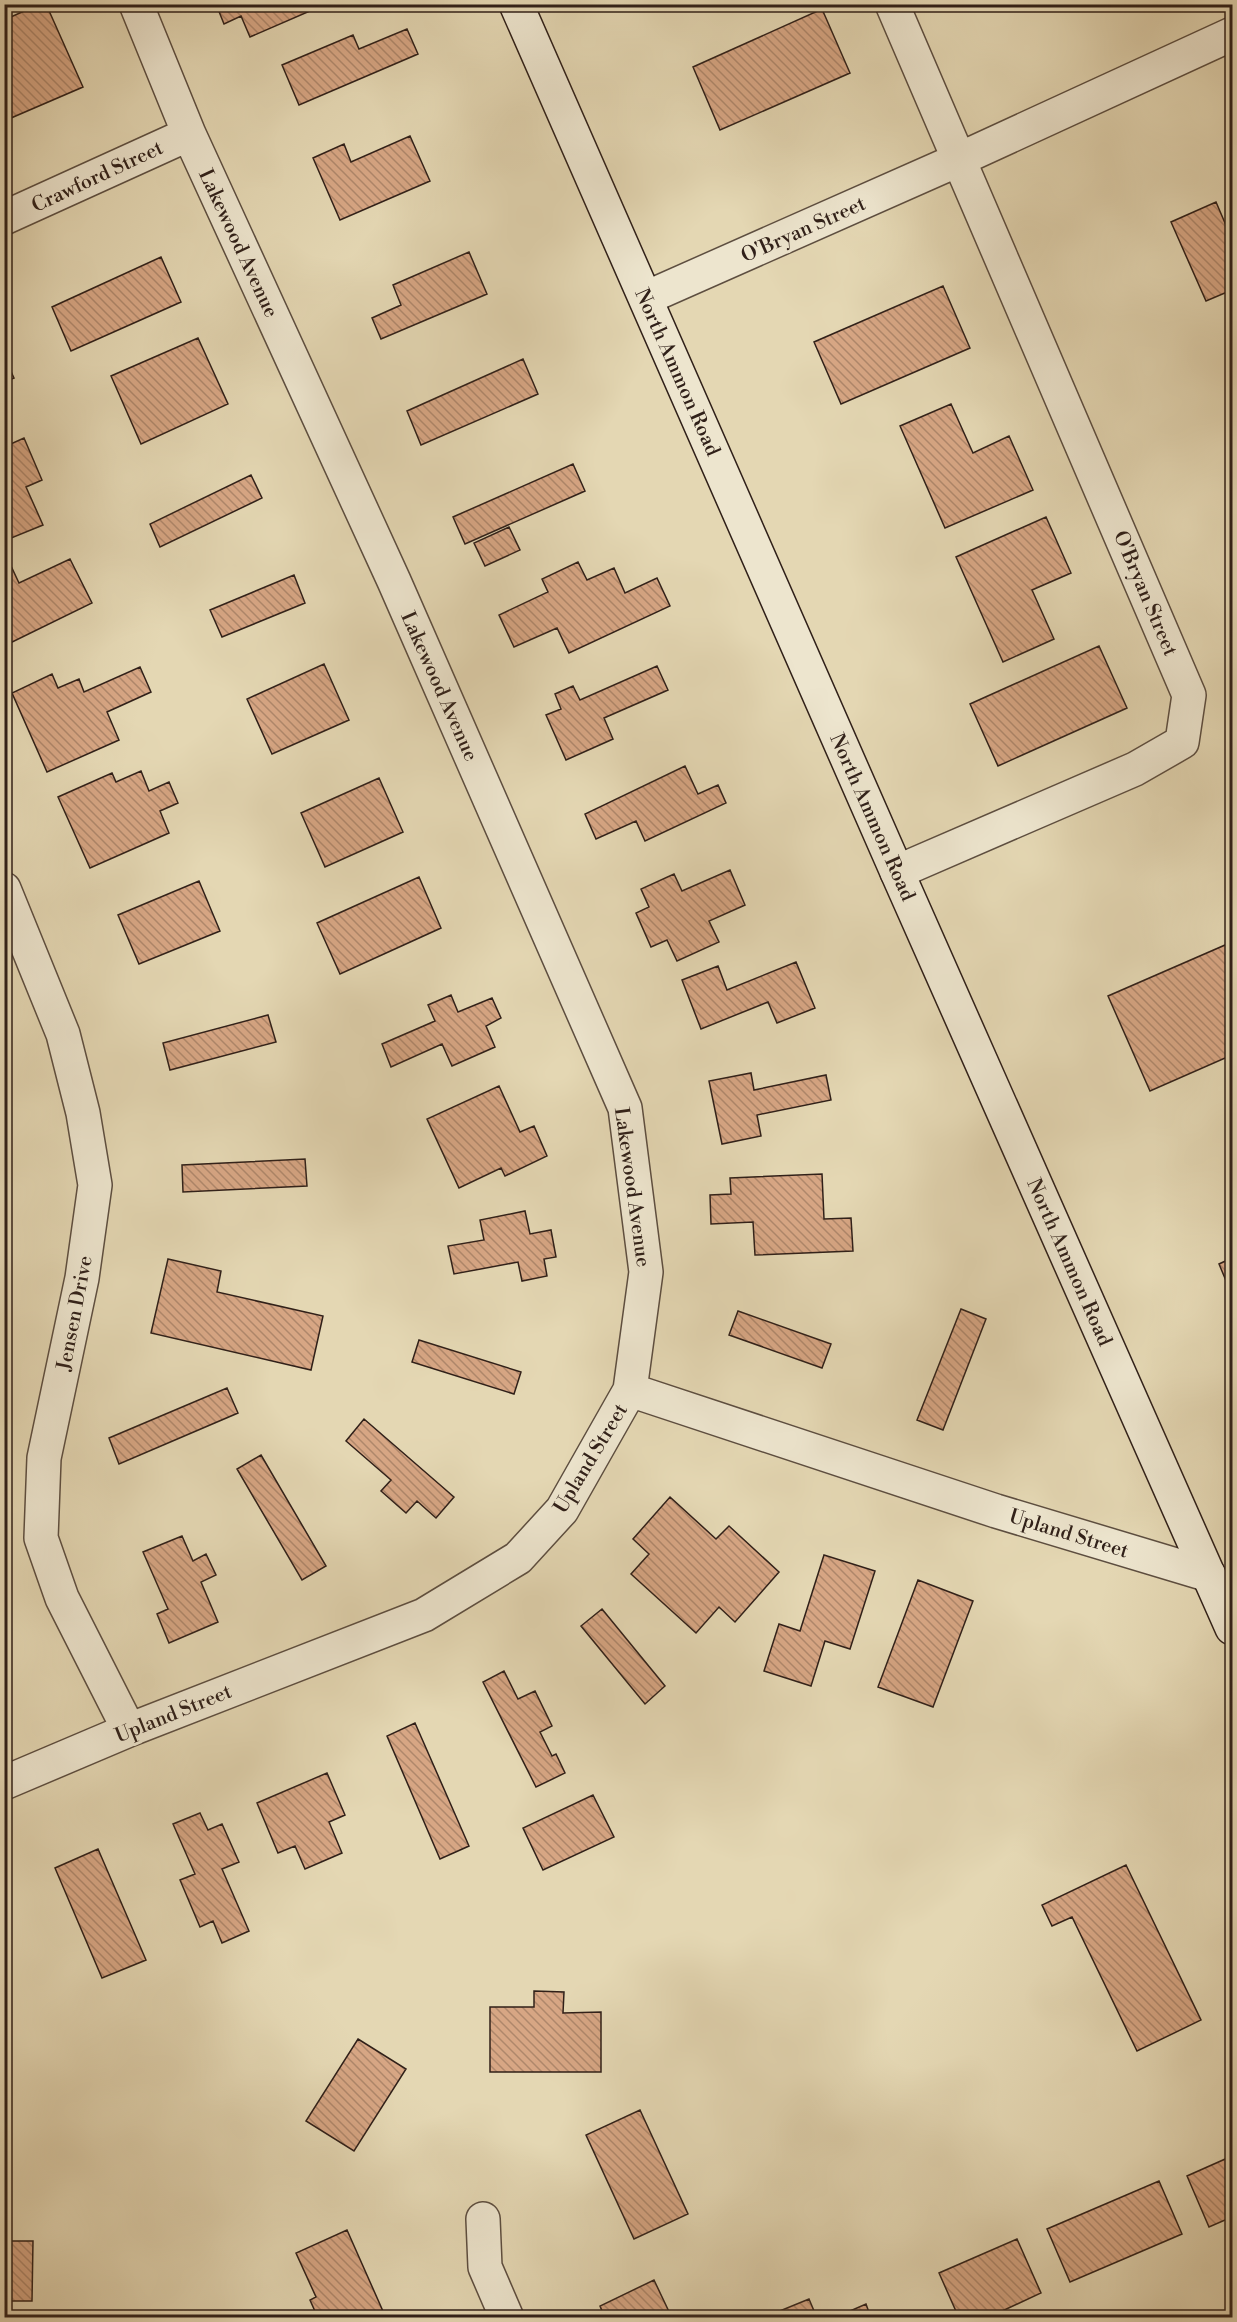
<svg xmlns="http://www.w3.org/2000/svg" width="1237" height="2322" font-family="'Libre Bodoni',serif">
  <defs>
    <pattern id="building-back-hatch" width="6" height="6" patternUnits="userSpaceOnUse" patternTransform="scale(1.5)"><rect width="6" height="6" fill="#d7a684"/><path d="M-1 5l2 2M0 0l6 6M5-1l2 2" fill="none" stroke="#af876b"/></pattern>
  </defs>
  <rect width="100%" height="100%" fill="#e4d7b3"/>
  <filter id="stains"><feTurbulence type="fractalNoise" baseFrequency=".00333" numOctaves="4"/><feColorMatrix values="0 0 0 0 .2 0 0 0 0 .09 0 0 0 0 .02 0 0 0 .5 -.17"/></filter>
  <radialGradient id="worn" r=".72"><stop offset=".6" stop-color="#630" stop-opacity="0"/><stop offset="1" stop-color="#630" stop-opacity=".3"/></radialGradient>
  <!-- building -->
  <path fill="url(#building-back-hatch)" stroke="#302019" stroke-width="1.5" d="M40,4h6l37,83 -79,34v-101z
    M216,4h110l-76,33 -9,-21 -17,8z
    M822,9l28,64 -130,57 -27,-63z
    M407,29l11,25 -119,51 -17,-40 71,-30 6,14z
    M410,136l20,45 -90,39 -27,-62 31,-14 7,18z
    M1216,202l12,28 4,-2v62l-26,11 -35,-79z
    M469,252l18,42 -106,45 -9,-21 29,-13 -8,-20z
    M161,257l20,45 -110,49 -19,-44z
    M943,286l27,62 -129,56 -27,-62z
    M198,338l30,66 -87,40 -30,-68z
    M4,356l10,22 -10,4z
    M523,359l15,35 -117,51 -14,-34z
    M951,404l22,49 36,-17 24,54 -88,38 -45,-102z
    M24,438l18,42 -16,7 17,38 -39,16v-94z
    M573,464l12,27 -120,53 -12,-27z
    M251,475l11,23 -102,49 -10,-23z
    M1046,517l25,56 -39,17 22,49 -51,23 -47,-105z
    M509,527l11,23 -35,16 -11,-23z
    M70,559l22,44 -88,43v-77l7,-3 8,17z
    M578,562l9,18 27,-12 11,25 32,-15 13,28 -101,47 -12,-25 -43,19 -15,-32 49,-23 -6,-13z
    M294,575l11,28 -83,34 -12,-27z
    M1099,646l28,62 -129,58 -28,-62z
    M324,664l25,56 -77,34 -25,-55z
    M657,666l11,24 -64,28 9,21 -47,21 -20,-45 15,-6 -6,-15 18,-8 7,14z
    M140,667l11,25 -44,20 12,28 -72,32 -35,-79 40,-19 6,14 21,-9 5,13z
    M685,766l13,28 20,-9 8,18 -81,38 -9,-20 -40,18 -11,-25z
    M141,771l8,20 20,-9 9,21 -18,8 9,22 -79,35 -32,-71 54,-24 4,9z
    M379,778l24,54 -78,35 -24,-54z
    M730,870l15,35 -36,16 10,21 -42,19 -10,-21 -16,7 -15,-34 13,-6 -8,-18 33,-15 8,17z
    M419,877l22,51 -101,46 -23,-51z
    M199,881l21,50 -81,33 -21,-49z
    M1232,942v113l-82,36 -42,-95z
    M796,962l19,46 -38,15 -9,-21 -67,27 -19,-49 36,-14 9,24z
    M451,995l7,17 34,-14 9,20 -15,8 9,21 -43,19 -10,-22 -51,23 -9,-23 53,-23 -7,-16z
    M268,1015l8,27 -106,28 -7,-27z
    M751,1073l3,17 72,-15 5,25 -74,15 4,21 -39,8 -13,-63z
    M499,1086l21,46 14,-6 13,30 -42,20 -4,-8 -42,20 -32,-69z
    M305,1159l2,27 -124,6 -1,-27z
    M822,1174l2,45 27,-1 2,33 -98,4 -2,-33 -42,2 -1,-29 21,-1 -1,-16z
    M525,1211l5,23 21,-4 5,27 -12,2 3,17 -25,5 -4,-19 -64,12 -6,-28 36,-6 -4,-20z
    M1232,1258v37l-13,-31z
    M168,1259l53,12 -4,21 106,24 -12,54 -160,-37z
    M961,1309l25,10 -43,111 -26,-10z
    M738,1311l93,33 -9,24 -93,-33z
    M419,1340l102,32 -7,22 -102,-32z
    M227,1388l11,25 -119,51 -10,-26z
    M364,1419l90,78 -18,21 -19,-17 -11,12 -25,-22 10,-11 -45,-39z
    M261,1455l65,111 -24,14 -65,-111z
    M670,1497l46,42 13,-13 50,46 -44,50 -16,-15 -23,26 -65,-59 18,-20 -16,-15z
    M182,1536l11,25 13,-7 10,21 -15,7 17,40 -49,21 -12,-29 11,-5 -25,-57z
    M824,1555l51,16 -25,78 -25,-8 -14,45 -47,-15 15,-47 21,7z
    M918,1580l55,21 -40,106 -55,-20z
    M602,1609l63,77 -20,18 -64,-78z
    M504,1671l14,28 17,-8 17,35 -12,6 12,24 4,-2 9,19 -29,14 -53,-105z
    M415,1723l54,123 -29,13 -53,-123z
    M327,1773l18,42 -16,7 13,31 -37,16 -10,-23 -17,7 -21,-50z
    M593,1795l21,42 -71,33 -20,-42z
    M200,1813l8,17 14,-6 17,38 -17,7 27,62 -27,12 -9,-22 -13,6 -20,-47 15,-6 -22,-50z
    M98,1849l48,111 -44,18 -47,-110z
    M1126,1865l75,155 -64,31 -65,-134 -20,9 -10,-21z
    M534,1991l30,1 -1,21 38,-1v60h-111v-65h44z
    M358,2039l48,30 -52,82 -48,-30z
    M640,2110l48,104 -54,25 -48,-104z
    M1232,2156v61l-23,10 -22,-51z
    M1159,2181l23,53 -112,48 -23,-53z
    M347,2230l39,88h-68l-8,-18 6,-3 -20,-44z
    M1017,2239l24,54 -54,25h-28l-20,-45z
    M4,2241h29l-1,60h-28z
    M654,2280l18,38h-67l-5,-12z
    M809,2299l8,19h-52v-1z
    M866,2304l5,14h-37z"/>
  <g fill="none" stroke-linecap="round" stroke-linejoin="round">
    <defs>
      <path id="minor" d="M892,4l297,691 -7,47 -47,27 -238,103
        M4,218l185,-84
        M646,298l314,-139 272,-125
        M4,889l59,145 20,79 12,72 -13,93 -38,180 -3,80 21,60 67,132
        M630,1390l366,121 213,64
        M4,1783l125,-53 295,-115 94,-57 44,-48 68,-120 16,-118 -21,-164 -231,-527 -205,-447 -53,-130
        M483,2219l2,48 22,51"/>
      <path id="secondary" d="M516,4l381,868 335,756"/>
    </defs>
    <!-- minor casing -->
    <use href="#minor" stroke="#5d4e40" stroke-width="36"/>
    <!-- secondary casing -->
    <use href="#secondary" stroke="#302019" stroke-width="36"/>
    <!-- minor -->
    <use href="#minor" stroke="#ede5ce" stroke-width="33"/>
    <!-- secondary -->
    <use href="#secondary" stroke="#ede5ce" stroke-width="33"/>
  </g>
  <g text-anchor="middle" stroke-width="6" stroke-linejoin="round" paint-order="stroke">
    <!-- street labels -->
    <g font-size="20" fill="#302019" stroke="#ede5ce">
      <text transform="translate(97 176) rotate(-25)" y="7">Crawford Street</text>
      <text transform="translate(803 229) rotate(-24)" y="7">O'Bryan Street</text>
      <text transform="translate(239 243) rotate(65)" y="7">Lakewood Avenue</text>
      <text transform="translate(678 372) rotate(66)" y="7">North Ammon Road</text>
      <text transform="translate(1146 593) rotate(67)" y="7">O'Bryan Street</text>
      <text transform="translate(440 686) rotate(66)" y="7">Lakewood Avenue</text>
      <text transform="translate(873 817) rotate(66)" y="7">North Ammon Road</text>
      <text transform="translate(633 1187) rotate(82)" y="7">Lakewood Avenue</text>
      <text transform="translate(1070 1262) rotate(66)" y="7">North Ammon Road</text>
      <text transform="translate(74 1313) rotate(-79)" y="7">Jensen Drive</text>
      <text transform="translate(590 1458) rotate(-59)" y="7">Upland Street</text>
      <text transform="translate(1069 1533) rotate(17)" y="7">Upland Street</text>
      <text transform="translate(173 1713) rotate(-22)" y="7">Upland Street</text>
    </g>
  </g>
  <!-- margin -->
  <rect width="1237" height="2322" fill="none" stroke="#e4d7b3" stroke-width="24"/>
  <rect x="6" y="6" width="1225" height="2310" fill="none" stroke="#302019" stroke-width="3"/>
  <rect x="12" y="12" width="1213" height="2298" fill="none" stroke="#302019" stroke-width="1.5"/>
  <rect width="100%" height="100%" filter="url(#stains)"/>
  <rect width="100%" height="100%" fill="url(#worn)"/>
</svg>
